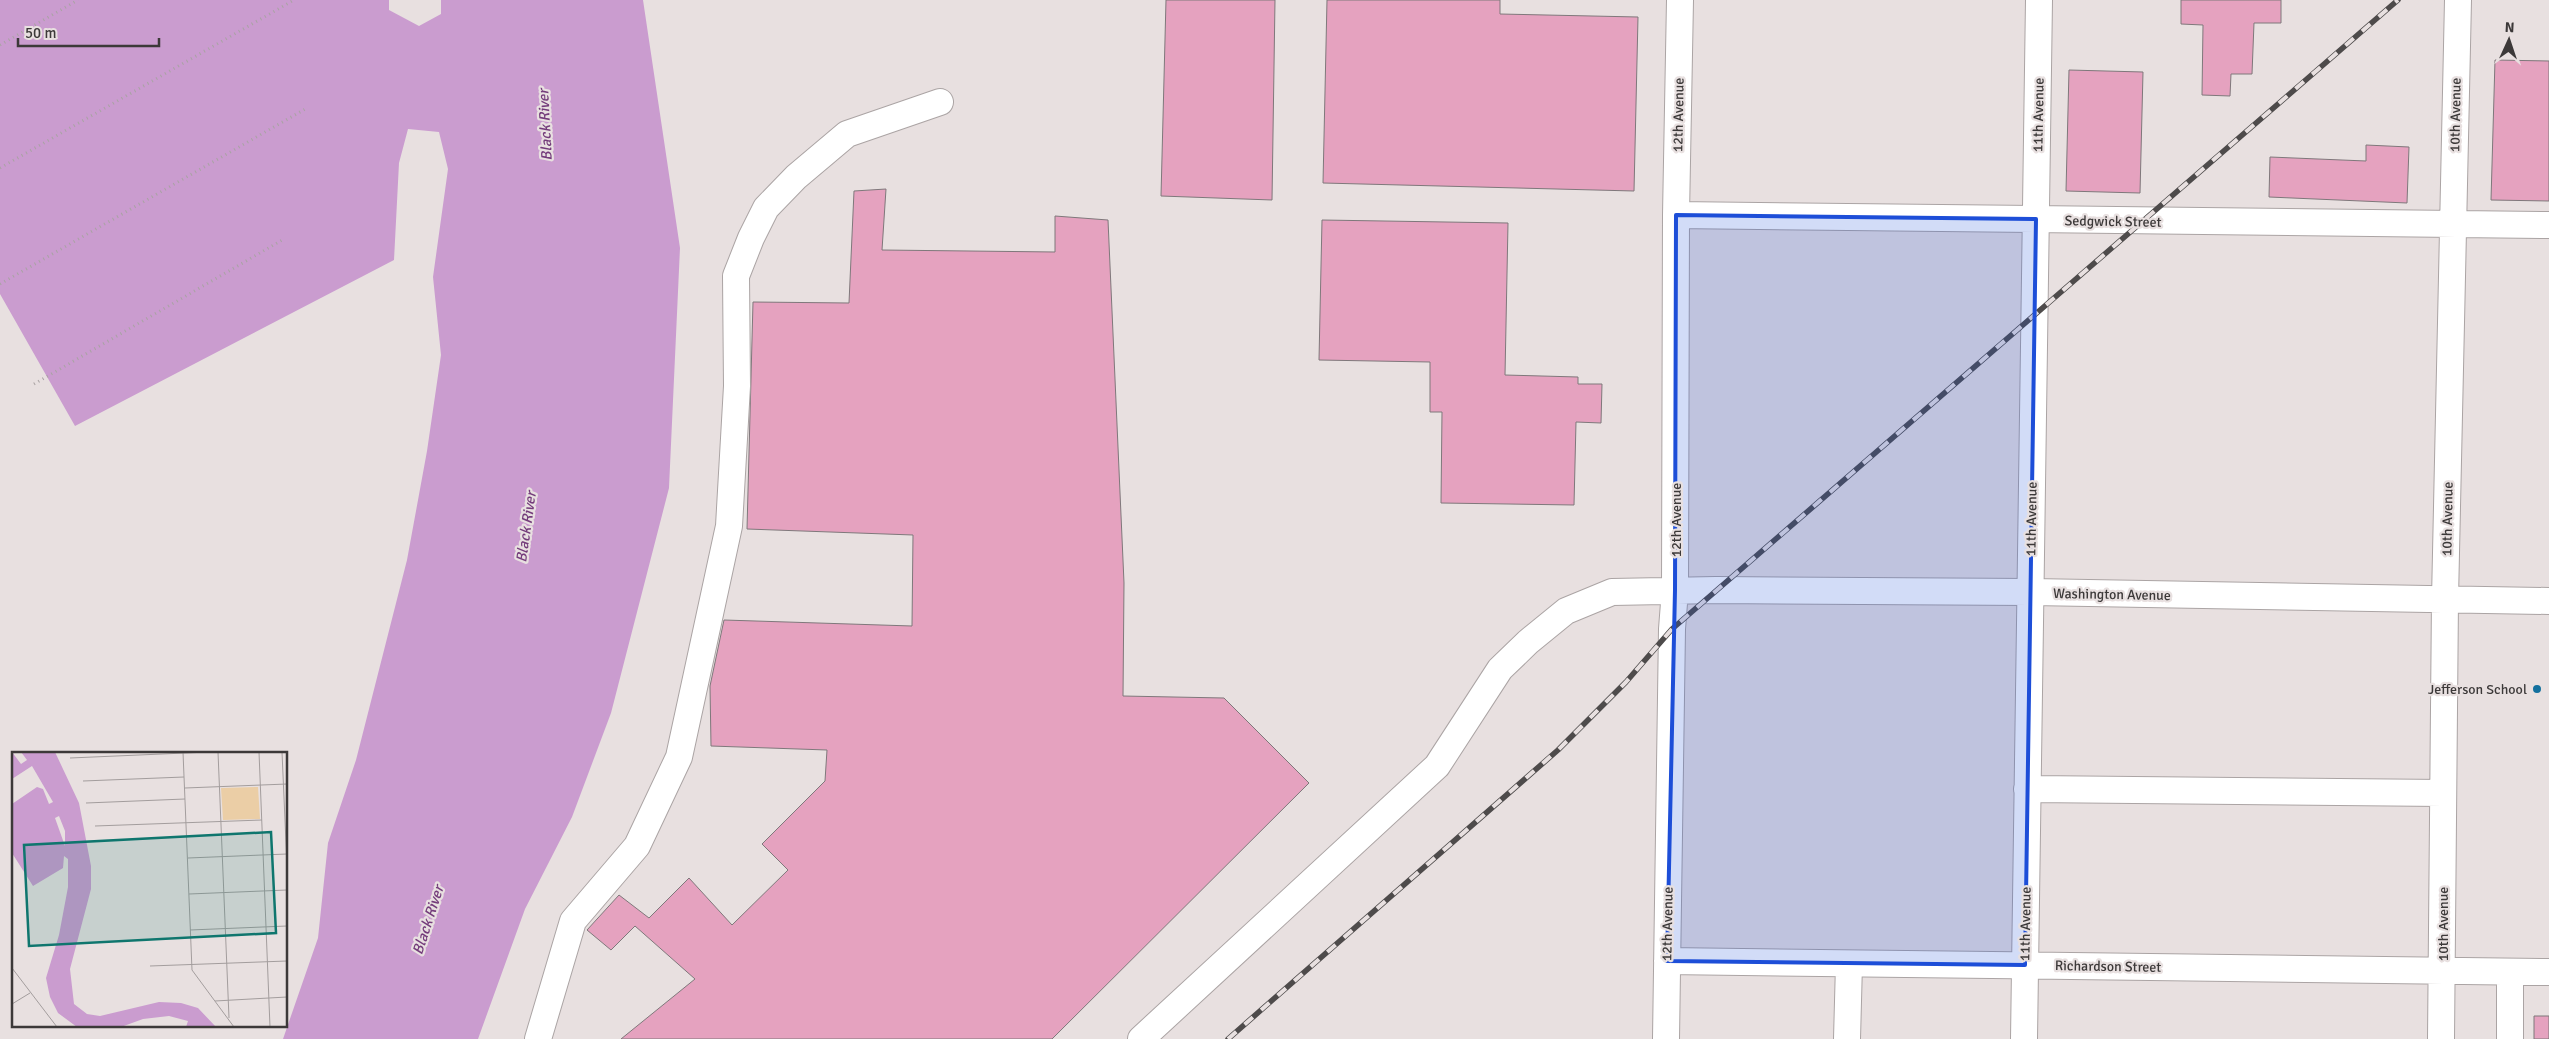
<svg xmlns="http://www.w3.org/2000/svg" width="2549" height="1039" font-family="Signika,sans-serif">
  <rect width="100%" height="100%" fill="#e8e0e0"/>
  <!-- water -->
  <path fill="#ca9ccf" d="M0,0h389v10l30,16 22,-12v-14h202l37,248 -11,240 -58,225 -39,104 -47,92 -47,130h-195l35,-101 10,-95 28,-83 51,-200 20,-109 14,-96 -8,-78 15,-108 -9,-37 -31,-3 -9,34 -5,97 -319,166 -75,-132z"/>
  <!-- building -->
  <path fill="#e5a2bf" stroke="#7f787b" d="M1166,0h109l-3,200 -111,-4z
    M1327,0h173v14l138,3 -4,174 -311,-8z
    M2181,0h100v23h-27l-2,51h-21l-1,22 -28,-1 1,-70 -22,-1z
    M2495,60l54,1v140l-58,-1z
    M2069,70l74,2 -3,121 -74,-2z
    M2366,145l43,2 -2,56 -138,-6 1,-40 96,4z
    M886,189l-4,61 173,2v-36l53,4 16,363 -1,113 101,2 85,85 -257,256h-431l74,-60 -60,-53 -24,24 -24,-20 32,-35 30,23 40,-40 43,47 56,-55 -26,-26 63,-63 2,-31 -116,-4 -1,-60 14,-66 188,6 1,-91 -166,-6 6,-227 96,1 5,-112z
    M1322,220l186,3 -3,152 73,2v7h24l-1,39 -25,-1 -2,83 -133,-2 1,-91h-12v-50l-111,-2z
    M2534,1016h15v23h-15z"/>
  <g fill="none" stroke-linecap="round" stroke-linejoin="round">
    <defs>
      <path id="minor" d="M1676,215l873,10
        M2027,789l416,4
        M1667,961l882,11
        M538,1039l35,-118 64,-75 42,-89 50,-231 8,-140 -1,-110 15,-38 15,-30 30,-31 51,-43 93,-32
        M1141,1039l296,-273 63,-97 28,-27 38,-31 46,-19 104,-2 314,2 519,9
        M1666,1039l6,-410 3,-39 1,-375 4,-215
        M1847,1039l2,-75
        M2024,1039l15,-1039
        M2441,1039l4,-440 13,-599
        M2510,1039v-67"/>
    </defs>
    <!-- minor casing -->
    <use href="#minor" stroke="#aba4a4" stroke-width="28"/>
    <!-- path -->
    <path stroke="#a9a3a3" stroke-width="3" stroke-dasharray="1 4" stroke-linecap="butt" d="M0,45l78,-45
      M0,168l294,-168
      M0,284l307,-176
      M34,384l250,-145"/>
    <!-- minor -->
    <use href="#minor" stroke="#fff" stroke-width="26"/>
    <defs>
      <path id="rail" d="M1228,1039l330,-289 68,-68 46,-53 726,-629"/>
    </defs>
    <!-- rail casing -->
    <use href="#rail" stroke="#4e4b4b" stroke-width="5.5"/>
    <!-- rail -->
    <use href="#rail" stroke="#e8e0e0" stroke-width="4" stroke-dasharray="11" stroke-linecap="butt"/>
  </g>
  <!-- marked area -->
  <path fill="#1d4ed8" fill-opacity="0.2" stroke="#1d4ed8" stroke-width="4" stroke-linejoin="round" d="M1676,215l360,4 -11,746 -358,-4 8,-371z"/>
  <!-- markers -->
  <circle fill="#13709e" stroke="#e8e0e0" stroke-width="2" cx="2537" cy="689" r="5"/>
  <g text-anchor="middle" stroke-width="4.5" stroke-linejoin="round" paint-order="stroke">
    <!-- street labels -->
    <g font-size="14" fill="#3c3939" stroke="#e8e0e0">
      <text transform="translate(1678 115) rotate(-89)" y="5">12th Avenue</text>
      <text transform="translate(2038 115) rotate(-89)" y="5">11th Avenue</text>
      <text transform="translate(2455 115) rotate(-89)" y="5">10th Avenue</text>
      <text transform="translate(2113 221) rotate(1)" y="5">Sedgwick Street</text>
      <text transform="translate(2031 519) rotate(-89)" y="5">11th Avenue</text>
      <text transform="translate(2447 519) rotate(-89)" y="5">10th Avenue</text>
      <text transform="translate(1676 520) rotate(-90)" y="5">12th Avenue</text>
      <text transform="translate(2112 594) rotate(1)" y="5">Washington Avenue</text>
      <text transform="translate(1667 924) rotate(-89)" y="5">12th Avenue</text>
      <text transform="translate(2025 924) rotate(-89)" y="5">11th Avenue</text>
      <text transform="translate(2443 924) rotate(-90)" y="5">10th Avenue</text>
      <text transform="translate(2108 966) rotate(1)" y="5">Richardson Street</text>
    </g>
    <!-- poi labels -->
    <g font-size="14" fill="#3c3939" stroke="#e8e0e0" text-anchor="end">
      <text x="2527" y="694">Jefferson School</text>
    </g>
    <!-- water labels -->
    <g font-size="15" font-style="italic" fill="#743c7b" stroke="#e8e0e0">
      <text transform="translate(545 125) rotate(-93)" y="5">Black River</text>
      <text transform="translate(526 527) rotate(-82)" y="5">Black River</text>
      <text transform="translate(428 920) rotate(-72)" y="5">Black River</text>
    </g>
  </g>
  <!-- overview -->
  <g transform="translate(12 752)">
    <rect width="275" height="275" fill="#e8e0e0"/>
    <path d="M246,35l2,32 -37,1 -2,-32z" fill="#ebcea6"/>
    <path d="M0,0l9,12 6,-4 -6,-8h34l24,51 12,63v23l-21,80 4,35 13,10 13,2 59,-14 22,1 17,5 18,19h-30l2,-6 -19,-5 -26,3 -22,8h-44l-19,-14 -8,-16 -4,-19 13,-43 9,-48v-28l-4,-3 -1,12 -30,18 -21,-33v-49l25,-17 6,2 6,15 4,-2 -21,-36 -20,13zM47,64l6,15v15l-10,-28z" fill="#ca9ccf" fill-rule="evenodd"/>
    <path fill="none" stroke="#a39d9d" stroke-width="1" d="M171,0l9,218 42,57M206,0l11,266M247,0l11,275M270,0l5,114M58,6l138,-6M71,29l101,-4M173,36l102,-4M74,51l99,-4M83,74l167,-6M176,106l99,-4M177,142l98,-4M178,178l97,-4M138,214l137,-5M0,216l45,59M203,249l72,-4M0,252l18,-11"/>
    <path fill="#0f766e" fill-opacity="0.15" stroke="#0f766e" stroke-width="2.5" d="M259,80l5,101 -247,13 -5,-101z"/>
    <rect width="275" height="275" fill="none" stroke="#3c3939" stroke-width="2.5"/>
  </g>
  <!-- north arrow -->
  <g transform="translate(2509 40) rotate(3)" stroke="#e8e0e0" stroke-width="4" paint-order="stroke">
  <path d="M0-4L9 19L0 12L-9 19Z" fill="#3c3939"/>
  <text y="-8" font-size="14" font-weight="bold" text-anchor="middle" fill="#3c3939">N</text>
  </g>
  <!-- scale -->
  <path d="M18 38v8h141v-8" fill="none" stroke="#3c3939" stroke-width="2.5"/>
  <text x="25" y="38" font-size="15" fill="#3c3939" stroke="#e8e0e0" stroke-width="4" paint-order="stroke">50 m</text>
</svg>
